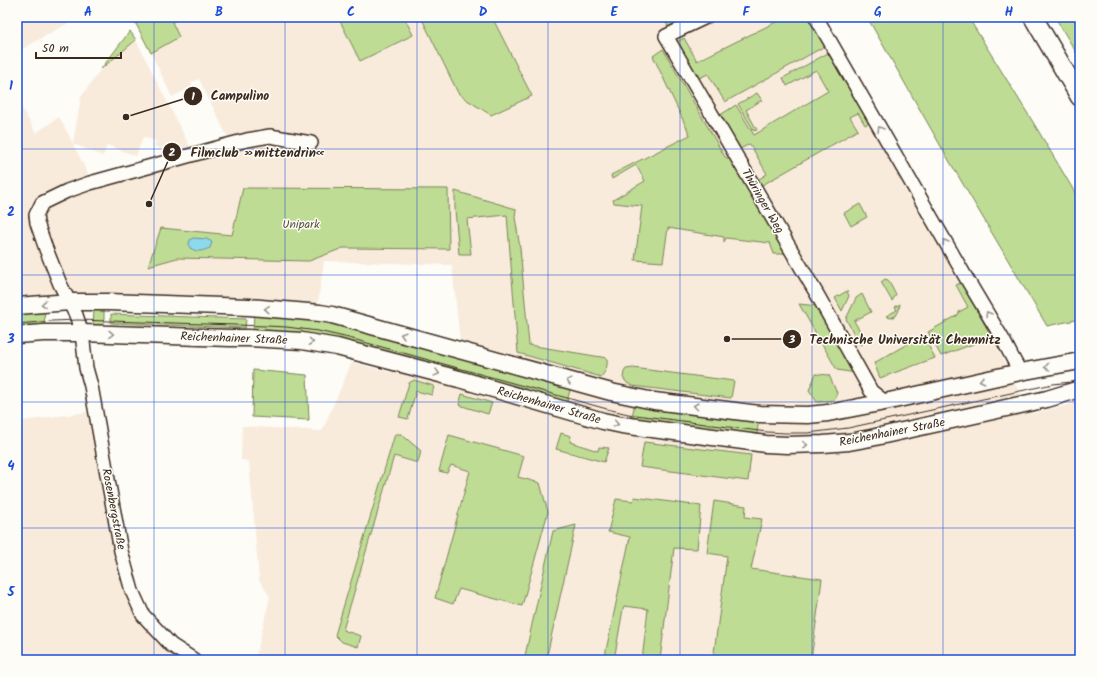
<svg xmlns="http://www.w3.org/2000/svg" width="1097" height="677" font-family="Kalam,sans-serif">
  <rect width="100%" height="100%" fill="#fdfcf7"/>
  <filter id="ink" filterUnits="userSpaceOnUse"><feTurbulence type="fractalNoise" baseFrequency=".025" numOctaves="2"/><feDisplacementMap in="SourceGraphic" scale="8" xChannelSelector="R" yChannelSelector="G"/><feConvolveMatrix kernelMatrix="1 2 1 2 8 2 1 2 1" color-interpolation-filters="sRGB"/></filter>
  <g filter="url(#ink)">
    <!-- built -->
    <path fill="#f8ebdc" d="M17,17h62l-62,35z
      M182,17h626l184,320 38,77 50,-12v258h-825l15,-63 -11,-17 -10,-119 -8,-1 1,-34 80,5 30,-69 37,10 15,-7 41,-15 15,-8 -8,-77 -128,-4 -7,48 -300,-7v-203l19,34 23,-16 14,26 8,-46 20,-28 35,-29 54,107 -20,5 -16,-6 2,-5 -13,-4 -7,19 -29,-11 -4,11 -30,-12 17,34 103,-26 35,-14 -29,-59 -8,4 2,3 -21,11 -21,-44 28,-16 -7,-15z
      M95,411l26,140 22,64 10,23 14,11 18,11h-168v-245l2,-1 3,7z"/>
    <!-- green -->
    <path fill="#bedc94" stroke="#7c8359" d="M141,17h41l-10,5 7,15 -28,16 -15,-29z
      M338,17h66l9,18 -53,26z
      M421,17h71l40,79 -41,19 -27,-17 -6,-5z
      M664,17h24l-20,10z
      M786,17h22l17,29 -100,56 -17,-28 -11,5 -22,-36 9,-5 13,23z
      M867,17h101l68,110 44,74v118l-33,7 -100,-169z
      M1055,17h25v42z
      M130,31l6,9 -35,29z
      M663,49l62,108 6,3 54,91 -2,3h-9l-4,-11 -44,-5 -2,4v-5l-56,-9 -5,34 -28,-2 7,-54 -28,-3 -1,-3 32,-19 -9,-16 -24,14 -1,-4 79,-40 -37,-79z
      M828,53l41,70 -4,2 -7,-12 -8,4 8,13 -99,57 -3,-6 11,-7 -17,-30 -14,7 -19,-34 19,-12 18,30 74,-44 -12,-21 -29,16 -4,-8z
      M757,93l5,7 -16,10 11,20 -3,1 -16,-27z
      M243,188l205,1 1,60 -106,-1 -34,13 -132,-3 -29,8 13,-38 71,7z
      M455,191l61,18 -1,8 5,31 9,97 78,13c1,8 -1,13 -6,19l-83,-24 -11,-138 -40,4 4,35h-12l-4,-44z
      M860,204l7,13 -16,9 -7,-13z
      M885,279l3,1 8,15 -4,6 -11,-19z
      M961,283l31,54 -51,19 -13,-24 30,-17 1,-3 9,-5 -12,-22z
      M847,291l2,5 -7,15 -7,-13z
      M862,294l9,18 -17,9 12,20 -6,4 -3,-5 2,-2 -2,-2h-2l-9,-17 10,-21z
      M799,304l19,2 38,67 -19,-3z
      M900,304l-1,6 -3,6 -6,2 -4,-2 11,-6 -2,-3z
      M104,307v23l-11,-2 1,-20z
      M44,308l1,21 -28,2v-21z
      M254,311l57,6 260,69 -5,20 -313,-71z
      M111,314l135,5 -1,9 -134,-5z
      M923,335l12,23 -55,20 -6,-15z
      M633,368l101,13 -3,17 -98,-12 -6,-3 -4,-5 1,-6 2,-3z
      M253,370l54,5 2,45 -57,-3z
      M816,374l13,1 8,18 -3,7 -17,2 -8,-12z
      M414,380l20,6 -2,9 -16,-4 -8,28 -9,-2 10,-34z
      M462,394l30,9 -4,11 -29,-9z
      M635,402l124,17 -3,20 -125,-17z
      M561,433l10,3 -1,6 28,9 1,-4 10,1 -5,14 -48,-13z
      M395,434h6l20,17 -3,12 -24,-7 -51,174 18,6 -3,11 -16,-5 -7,-7z
      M449,435l75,21 -6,21 22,6 8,29 -26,94 -63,-17 -6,15 -18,-6 35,-127 -19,-6 -4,8 -8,-2z
      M644,442l107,13 -3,26 -108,-14z
      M634,497l67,9 -4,43 -23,-1 -14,112h-18l6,-51 -24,-3 -1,3 -9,51h-10l26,-123 -22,-5 8,-33 17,2z
      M714,501l32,5 -1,11 17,2 -11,50 71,10 -11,81h-98l14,-104 -20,-3z
      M576,525l-30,135h-22l29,-129z"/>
    <!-- water -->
    <path fill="#8dd9ed" stroke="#6c939a" d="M193,238l14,1 5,3 -2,6c-8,3 -12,5 -20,0l-1,-4 1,-4z"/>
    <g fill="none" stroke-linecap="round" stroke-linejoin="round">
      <defs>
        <path id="minor" d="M706,17l-40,19 152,260 53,95 14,11
          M816,17l149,259 37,62 18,34
          M194,660l-23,-15 -28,-30 -11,-24 -11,-40 -30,-165 -5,-18 -4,-35 -6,-18 -16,-31 -14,-35 -9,-26 -1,-8 6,-12 25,-12 23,-8 134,-37 23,-6 23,-4 41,7"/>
        <path id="tertiary" d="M17,306l53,-4h38l141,5 71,6 12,2 279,77 43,9 81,10 24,3 49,1 20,-2 57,-11 135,-30 60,-11
          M17,335l27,-2h38l148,5h18l54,3 35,6 122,32 144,42 19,4 144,19 21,1 36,-1 26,-2 22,-4 176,-39 33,-10"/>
        <path id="secondary" d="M1033,17l47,80"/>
      </defs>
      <!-- minor casing -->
      <use href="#minor" stroke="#3b2a1e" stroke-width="16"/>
      <!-- tertiary casing -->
      <use href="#tertiary" stroke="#3b2a1e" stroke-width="19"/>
      <!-- secondary casing -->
      <use href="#secondary" stroke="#3b2a1e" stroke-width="21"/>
      <!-- minor -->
      <use href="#minor" stroke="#fdfcf7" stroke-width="13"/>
      <!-- tertiary -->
      <use href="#tertiary" stroke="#fdfcf7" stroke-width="16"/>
      <!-- secondary -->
      <use href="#secondary" stroke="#fdfcf7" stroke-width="18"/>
      <!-- tram -->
      <path stroke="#3b2a1e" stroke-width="1" d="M17,324l35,-3 26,-1 188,6 20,1 32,4 31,7 258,71 21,5 139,18 18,1h23l40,-5 205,-44 27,-3"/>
    </g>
    <!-- one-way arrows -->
    <defs><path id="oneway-chevron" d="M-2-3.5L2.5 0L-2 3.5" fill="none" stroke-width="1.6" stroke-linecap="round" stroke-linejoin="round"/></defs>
    <g stroke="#9c938a">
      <use href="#oneway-chevron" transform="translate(880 129) rotate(-120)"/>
      <use href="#oneway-chevron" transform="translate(945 242) rotate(-120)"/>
      <use href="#oneway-chevron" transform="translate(44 304) rotate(175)"/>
      <use href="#oneway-chevron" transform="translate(267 309) rotate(-176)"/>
      <use href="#oneway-chevron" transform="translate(988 314) rotate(-121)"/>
      <use href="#oneway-chevron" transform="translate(111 334) rotate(2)"/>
      <use href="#oneway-chevron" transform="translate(403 335) rotate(-164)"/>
      <use href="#oneway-chevron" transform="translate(311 342) rotate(7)"/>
      <use href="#oneway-chevron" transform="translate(1047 367) rotate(170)"/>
      <use href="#oneway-chevron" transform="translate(437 373) rotate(15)"/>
      <use href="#oneway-chevron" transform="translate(982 380) rotate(168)"/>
      <use href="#oneway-chevron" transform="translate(569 381) rotate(-165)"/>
      <use href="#oneway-chevron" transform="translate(696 406) rotate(-173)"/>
      <use href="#oneway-chevron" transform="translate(616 424) rotate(12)"/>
      <use href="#oneway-chevron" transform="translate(805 445) rotate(-2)"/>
    </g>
  </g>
  <!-- grid -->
  <path fill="none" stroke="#1d4ed8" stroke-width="1" stroke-opacity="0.55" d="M154,17v643M285,17v643M417,17v643M548,17v643M680,17v643M812,17v643M943,17v643M17,149h1063M17,275h1063M17,402h1063M17,528h1063"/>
  <g text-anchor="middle" stroke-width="3" stroke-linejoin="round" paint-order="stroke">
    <!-- street labels -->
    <g font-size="12" fill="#3b2a1e" stroke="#fdfcf7">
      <text transform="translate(763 201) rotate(60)" y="4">Thüringer Weg</text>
      <text transform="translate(234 338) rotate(2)" y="4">Reichenhainer Straße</text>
      <text transform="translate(549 405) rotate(16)" y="4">Reichenhainer Straße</text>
      <text transform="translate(892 432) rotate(-11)" y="4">Reichenhainer Straße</text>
      <text transform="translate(114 509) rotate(79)" y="4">Rosenbergstraße</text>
    </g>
    <!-- park labels -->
    <g font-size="12" fill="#5c563c" stroke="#fdfcf7">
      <text x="301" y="228">Unipark</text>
    </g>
  </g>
  <!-- callouts -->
  <path fill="none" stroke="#3b2a1e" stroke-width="1.5" d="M126 117L193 96M149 204L172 152M727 339L792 339"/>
  <g fill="#3b2a1e" stroke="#fdfcf7" stroke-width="1.5">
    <circle cx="126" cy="117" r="4"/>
    <circle cx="149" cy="204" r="4"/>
    <circle cx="727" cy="339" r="4"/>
    <circle cx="193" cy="96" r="10"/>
    <circle cx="172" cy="152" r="10"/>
    <circle cx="792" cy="339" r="10"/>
  </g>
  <g font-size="12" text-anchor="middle" font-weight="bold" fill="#fff">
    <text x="193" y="100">1</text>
    <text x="172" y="156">2</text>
    <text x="792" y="343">3</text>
  </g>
  <g font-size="13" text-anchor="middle" font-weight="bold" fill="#3b2a1e" stroke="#fdfcf7" stroke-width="3" stroke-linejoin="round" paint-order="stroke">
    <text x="240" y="100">Campulino</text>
    <text x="256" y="157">Filmclub »mittendrin«</text>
    <text x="905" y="344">Technische Universität Chemnitz</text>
  </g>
  <!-- margin -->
  <rect width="1097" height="677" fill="none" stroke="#fdfcf7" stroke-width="44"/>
  <!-- scale -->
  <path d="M36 52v6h85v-6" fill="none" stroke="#3b2a1e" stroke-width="2"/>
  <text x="42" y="52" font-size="12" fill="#3b2a1e" stroke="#fdfcf7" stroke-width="3" paint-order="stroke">50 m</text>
  <rect x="22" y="22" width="1053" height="633" fill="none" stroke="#1d4ed8" stroke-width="1.5"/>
  <g font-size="13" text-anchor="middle" font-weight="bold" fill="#1d4ed8">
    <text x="88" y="16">A</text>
    <text x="219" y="16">B</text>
    <text x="351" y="16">C</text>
    <text x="483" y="16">D</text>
    <text x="614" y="16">E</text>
    <text x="746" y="16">F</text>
    <text x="878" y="16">G</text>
    <text x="1009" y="16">H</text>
    <text x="11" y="90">1</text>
    <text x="11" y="216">2</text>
    <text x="11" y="343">3</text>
    <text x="11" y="470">4</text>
    <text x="11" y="596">5</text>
  </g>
</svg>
